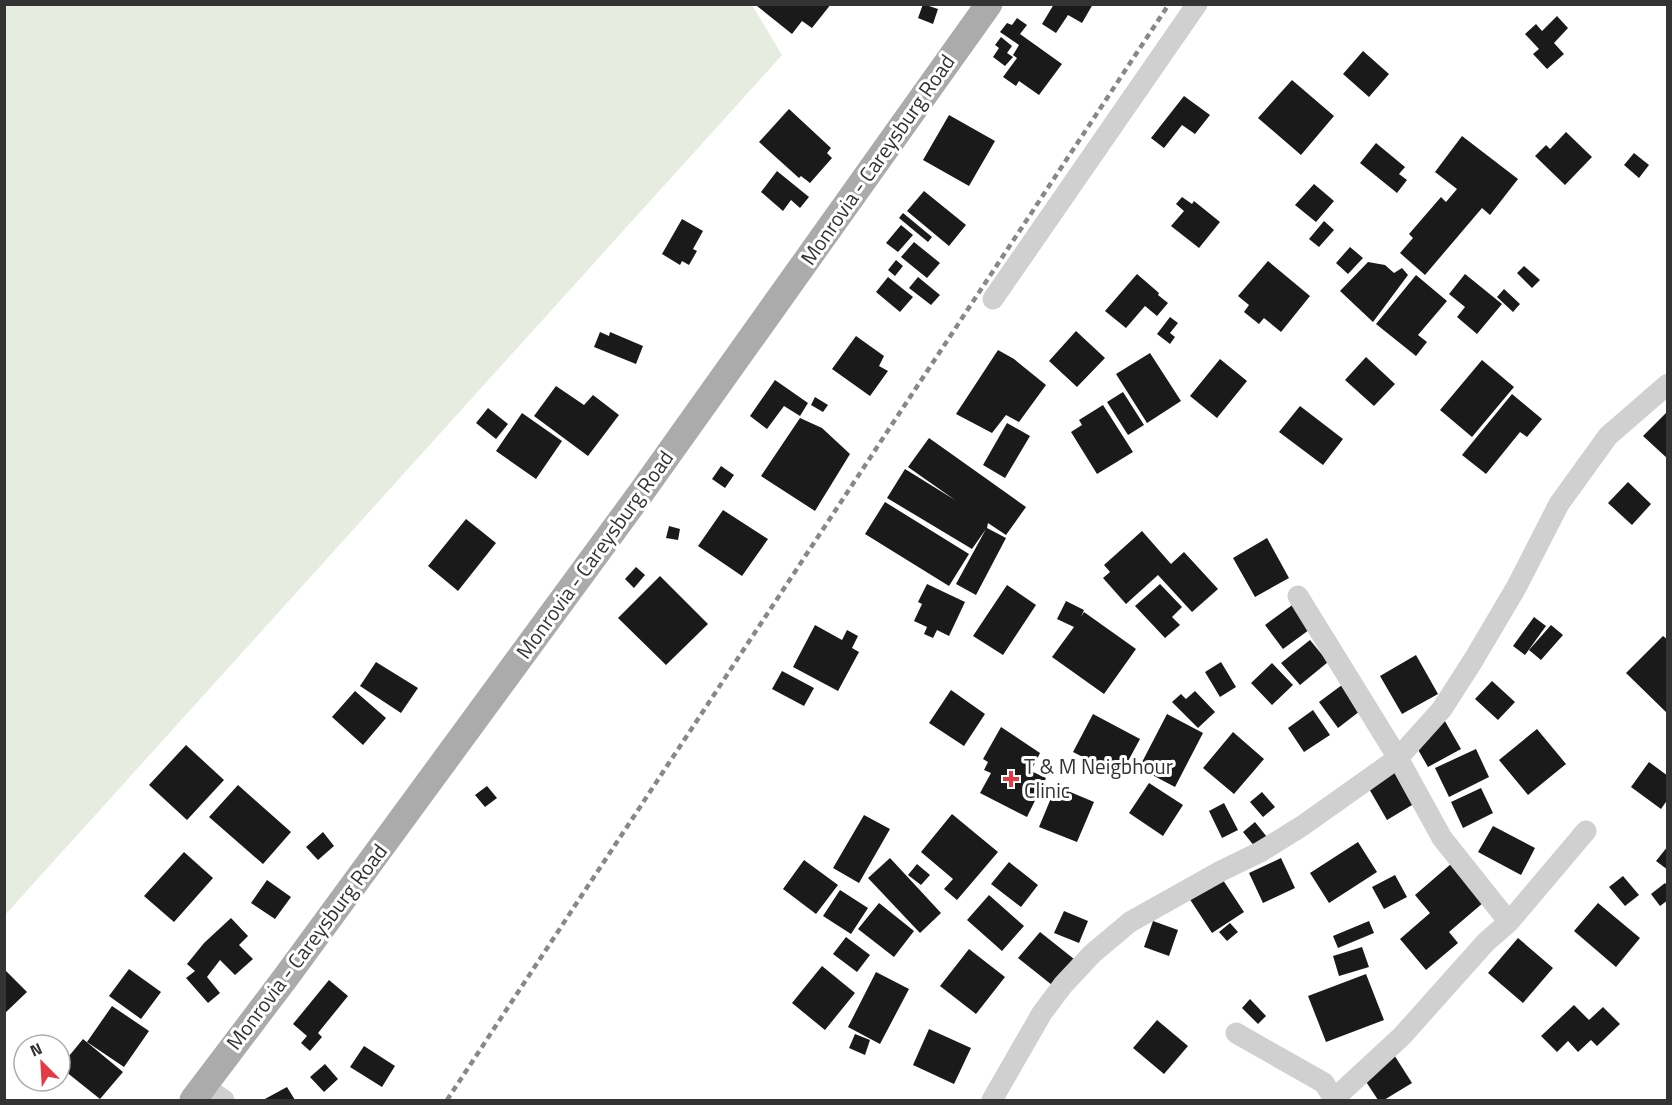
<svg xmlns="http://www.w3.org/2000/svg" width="1672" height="1105" font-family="'Titillium Web',sans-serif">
  <rect width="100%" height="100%" fill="#fff"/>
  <!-- green -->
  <path fill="#e6ecdf" d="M5,4l747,1 30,50 -777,860z"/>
  <!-- building -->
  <path fill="#1a1a1a" d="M758,4h73l-19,24 -10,-7 -10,13 -35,-28z
    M923,4l15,5 -5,15 -15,-6z
    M1054,4h39l-11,19 -14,-8 -12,18 -14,-9z
    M1557,16l11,12 -14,15 10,11 -17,15 -14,-15 6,-5 -14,-15 11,-10 6,7z
    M1017,18l10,7 -7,9 42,30 -23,31 -20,-14 -3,5 -13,-9 14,-19 -4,-3 6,-10 -19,-13 7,-9 5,2z
    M1001,37l11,9 -5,7 6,4 -8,9 -12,-9 6,-9 -4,-3z
    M1363,51l26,23 -20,23 -26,-23z
    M1292,80l42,36 -33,39 -43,-37z
    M1184,96l26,19 -15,19 -13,-9 -18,23 -13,-10z
    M789,109l42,39 -4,5 5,5 -22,25 -9,-7 -2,2 -40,-36z
    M949,115l46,26 -26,45 -46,-26z
    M1566,132l26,25 -27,28 -30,-29 11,-11 4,4z
    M1462,136l56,43 -28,36 -8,-7 -57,67 -25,-22 13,-15 -4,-4 32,-37 5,5 11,-13 -22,-17z
    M1376,143l29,24 -6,7 8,6 -10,13 -37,-30z
    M1634,153l15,12 -10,13 -15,-13z
    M777,171l32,26 -9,11 -9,-8 -8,11 -22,-19z
    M1314,184l20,17 -18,21 -21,-17z
    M924,191l42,34 -17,21 -42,-35z
    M1182,197l10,7 2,-3 26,21 -21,26 -28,-22 13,-15 -8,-7z
    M903,213l29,24 -4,5 -29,-24z
    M682,219l21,12 -10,18 4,2 -8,14 -7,-4 -2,4 -18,-11z
    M1324,221l10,9 -15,17 -10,-8z
    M901,225l12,10 -15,17 -12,-9z
    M914,242l26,21 -13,15 -26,-21z
    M1350,247l13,11 -15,16 -12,-11z
    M896,260l7,6 -8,10 -7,-6z
    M1268,261l42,35 -29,36 -17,-14 -5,6 -15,-12 5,-7 -11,-9z
    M1368,262l17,3 9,8 8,-5 6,7 -35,47 -33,-31z
    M1524,266l16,14 -8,8 -15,-15z
    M1137,274l22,19 -1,2 10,8 -11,13 -12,-10 -19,22 -21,-17z
    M1465,274l37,30 -25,30 -20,-17 8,-10 -16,-13z
    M1416,275l31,26 -29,34 9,7 -11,14 -40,-32z
    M888,277l25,20 -13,15 -24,-20z
    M918,277l22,18 -9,10 -22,-17z
    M1504,289l16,15 -7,8 -16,-15z
    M1170,317l8,6 -8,10 5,4 -5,7 -13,-10z
    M1076,331l29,27 -28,29 -28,-26z
    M600,332l9,4 1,-4 33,14 -7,18 -42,-17z
    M856,336l28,20 -5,10 9,5 -18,25 -38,-27z
    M998,350l16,9 32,26 -27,37 -13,-7 -14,18 -36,-19z
    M1150,353l31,48 -34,22 -31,-49z
    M1366,357l29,27 -21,22 -29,-26z
    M1220,359l27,22 -30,37 -27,-22z
    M1482,360l32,27 -42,50 -32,-27z
    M775,380l33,23 -8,13 -16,-10 -17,23 -17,-13z
    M556,386l28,19 9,-10 26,20 -31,41 -54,-40z
    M1123,392l21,33 -16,10 -21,-33z
    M1512,394l30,25 -15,18 -7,-5 -34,42 -24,-19z
    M815,397l13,8 -5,7 -12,-7z
    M1103,405l30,47 -36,22 -26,-42 11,-7 -3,-5z
    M1300,406l43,33 -20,26 -44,-33z
    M488,408l20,16 -12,15 -20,-16z
    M1668,411v48l-25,-23z
    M522,413l40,28 -26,38 -40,-28z
    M800,418l22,10 28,26 -35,57 -54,-35z
    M1007,423l23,13 -25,42 -22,-13z
    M929,438l97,69 -20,28 -18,-12 -1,5 19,10 -30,57 -20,-11 30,-55 -14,20 -85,-51 18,-29 50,31 -47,-33z
    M721,466l13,9 -9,13 -13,-9z
    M1628,482l23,22 -19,21 -24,-22z
    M885,502l84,52 -20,32 -84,-52z
    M723,510l45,29 -26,37 -44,-30z
    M466,519l30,24 -38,48 -30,-25z
    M669,526l11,3 -2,11 -12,-2z
    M1142,531l29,33 13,-12 34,37 -26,23 -34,-37 -32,29 -23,-26 7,-6 -6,-7z
    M1267,538l22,40 -34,19 -22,-39z
    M636,567l9,8 -11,13 -9,-9z
    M660,576l48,48 -42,41 -48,-47z
    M927,584l38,18 -16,34 -12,-6 -4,8 -9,-4 3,-7 -13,-6 8,-17 -4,-2z
    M1160,584l22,23 -10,10 8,8 -15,13 -30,-32z
    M1007,585l29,20 -33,50 -30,-19z
    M1066,601l18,9 -3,7 3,-5 52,37 -32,45 -52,-37 22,-30 -17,-8z
    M1295,603l18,24 -30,22 -18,-24z
    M1534,617l12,9 -21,29 -12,-9z
    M815,625l27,15 5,-10 11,6 -6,12 7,4 -21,39 -45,-24z
    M1551,625l12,10 -22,25 -12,-10z
    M1663,636l5,4v74l-42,-41z
    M1310,640l18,22 -28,23 -19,-22z
    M1416,655l22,39 -36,20 -22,-38z
    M376,662l42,26 -17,25 -41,-27z
    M1221,662l15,25 -16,10 -15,-25z
    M1272,663l21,22 -21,20 -21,-22z
    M782,671l32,17 -10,18 -32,-17z
    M1354,676l19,25 -35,27 -19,-26z
    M1492,681l23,21 -17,18 -23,-21z
    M951,690l34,24 -21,32 -35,-23z
    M355,691l31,27 -23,27 -31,-28z
    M1195,691l20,21 -17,16 -26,-26 9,-8 5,5z
    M1313,710l17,25 -26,17 -16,-24z
    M1093,714l47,25 -20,37 -47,-24z
    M1167,714l36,19 -28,54 -36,-19z
    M1442,716l19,33 -33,18 -19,-33z
    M1001,727l39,26 -9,18 15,7 -19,39 -47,-24 11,-20 -7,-3 4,-8 -5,-3z
    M1537,729l29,35 -38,31 -29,-35z
    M1233,732l31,27 -30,35 -31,-26z
    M186,745l38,35 -37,40 -38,-35z
    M1476,749l13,28 -40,20 -14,-29z
    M1649,762l19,14v23l-7,10 -30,-22z
    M1403,766l19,33 -35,21 -19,-33z
    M1149,783l34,22 -20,31 -34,-23z
    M238,785l53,47 -28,32 -54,-47z
    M487,786l10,12 -12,9 -10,-12z
    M1056,786l38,16 -17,40 -38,-15z
    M1481,788l12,25 -30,15 -12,-26z
    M1262,792l13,15 -12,10 -13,-15z
    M1224,803l14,27 -16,8 -13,-27z
    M952,814l46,38 -41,48 -13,-11 9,-10 -32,-27z
    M864,815l26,14 -31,54 -26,-15z
    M1255,822l12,15 -12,10 -12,-15z
    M1493,826l42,22 -14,27 -43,-23z
    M323,832l11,14 -16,14 -12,-13z
    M1358,842l19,30 -48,31 -19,-30z
    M1668,846v24l-12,-9z
    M184,852l29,26 -39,44 -30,-26z
    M1459,857l32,39 -42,36 9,11 -32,27 -26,-31 30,-26 -15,-18z
    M890,858l51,55 -21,20 -52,-55z
    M1281,858l14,30 -32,15 -14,-30z
    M804,860l34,25 -22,29 -33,-25z
    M1009,862l29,23 -17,22 -30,-23z
    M917,864l13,11 -9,10 -13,-10z
    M1395,875l12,22 -23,12 -12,-22z
    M1623,876l16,19 -14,11 -16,-19z
    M1221,877l23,35 -32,21 -23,-35z
    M267,880l24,17 -16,22 -24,-16z
    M1665,883l3,3v14l-8,6 -9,-12z
    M840,890l28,18 -17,26 -28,-18z
    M989,895l35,31 -22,25 -35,-31z
    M879,903l35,28 -20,26 -36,-28z
    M1598,903l42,35 -24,29 -42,-36z
    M1064,911l24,10 -9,22 -25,-10z
    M231,918l17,18 -9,9 14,14 -18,16 -15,-15 -13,17 13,16 -12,10 -22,-25 9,-7 -8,-7 17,-21z
    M1153,921l25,9 -9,26 -25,-9z
    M1369,921l5,12 -36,15 -5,-12z
    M1230,923l8,9 -11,9 -8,-9z
    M1040,932l34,27 -22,26 -34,-27z
    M846,937l24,18 -13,17 -24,-18z
    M1518,938l35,30 -30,35 -35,-30z
    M1362,947l7,20 -30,9 -6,-20z
    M969,949l36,28 -29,37 -36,-28z
    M822,966l33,27 -30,37 -33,-27z
    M4,969l23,23 -23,22z
    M129,969l32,23 -20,27 -32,-23z
    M876,972l33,17 -29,55 -32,-17z
    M1366,974l18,46 -58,22 -18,-46z
    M329,980l19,16 -30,37 4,4 -12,14 -9,-8 6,-7 -14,-12z
    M1250,999l16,17 -8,8 -16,-16z
    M1574,1005l15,15 14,-13 17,17 -23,22 -6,-6 -13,12 -10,-11 -11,11 -16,-16z
    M112,1006l37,25 -25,36 -37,-25z
    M1157,1020l31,26 -24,28 -31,-26z
    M929,1029l42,19 -17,36 -41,-19z
    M855,1034l15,6 -5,15 -16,-7z
    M83,1039l40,33 -23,27 -40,-32z
    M364,1046l31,20 -13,21 -32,-20z
    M1391,1050l21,33 -28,17h-6l-19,-29z
    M325,1064l13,15 -14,13 -14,-15z
    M287,1087l8,13h-32z"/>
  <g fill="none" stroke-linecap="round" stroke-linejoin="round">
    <!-- minor -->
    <path stroke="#d0d0d0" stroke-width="21" d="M993,299l204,-295
      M1298,596l100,162 44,80 67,84
      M1236,1033l88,50 10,16 -1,1
      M203,1086l21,14
      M992,1100l50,-87 21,-28 29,-31 38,-32 91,-51 39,-19 42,-26 96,-68 44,-49 32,-50 43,-73 42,-82 49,-68 60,-52
      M1334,1100v-1l68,-63 84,-94 23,-20 77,-91"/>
    <!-- major -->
    <path stroke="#ababab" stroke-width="27" d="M193,1100l93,-123 357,-487 346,-486"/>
    <!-- rail -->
    <path stroke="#888" stroke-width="4.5" stroke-dasharray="6 4.5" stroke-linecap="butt" d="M447,1100l722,-1096"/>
  </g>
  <!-- markers -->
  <path fill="#e63946" stroke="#fff" stroke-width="2" d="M1008 770h6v6h6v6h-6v6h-6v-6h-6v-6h6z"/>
  <g text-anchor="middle" stroke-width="6" stroke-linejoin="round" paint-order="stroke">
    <!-- street labels -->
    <g font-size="21" fill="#333" stroke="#fff">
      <text transform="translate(878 160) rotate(-55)" y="7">Monrovia - Careysburg Road</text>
      <text transform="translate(595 555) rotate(-54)" y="7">Monrovia - Careysburg Road</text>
      <text transform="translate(307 947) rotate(-53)" y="7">Monrovia - Careysburg Road</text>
    </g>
    <!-- poi labels -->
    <g font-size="21" fill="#333" stroke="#fff" text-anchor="start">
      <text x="1024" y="774">T &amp; M Neigbhour<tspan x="1024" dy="24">Clinic</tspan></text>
    </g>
  </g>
  <!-- border -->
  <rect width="1672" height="1105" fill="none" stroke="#333333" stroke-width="12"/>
  <!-- north arrow -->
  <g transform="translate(42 1063) rotate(336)"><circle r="28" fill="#ffffff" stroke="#adadad" stroke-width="1.5"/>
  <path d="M0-4.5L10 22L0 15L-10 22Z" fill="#e63946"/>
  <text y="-9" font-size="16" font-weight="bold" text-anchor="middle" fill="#333333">N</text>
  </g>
</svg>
